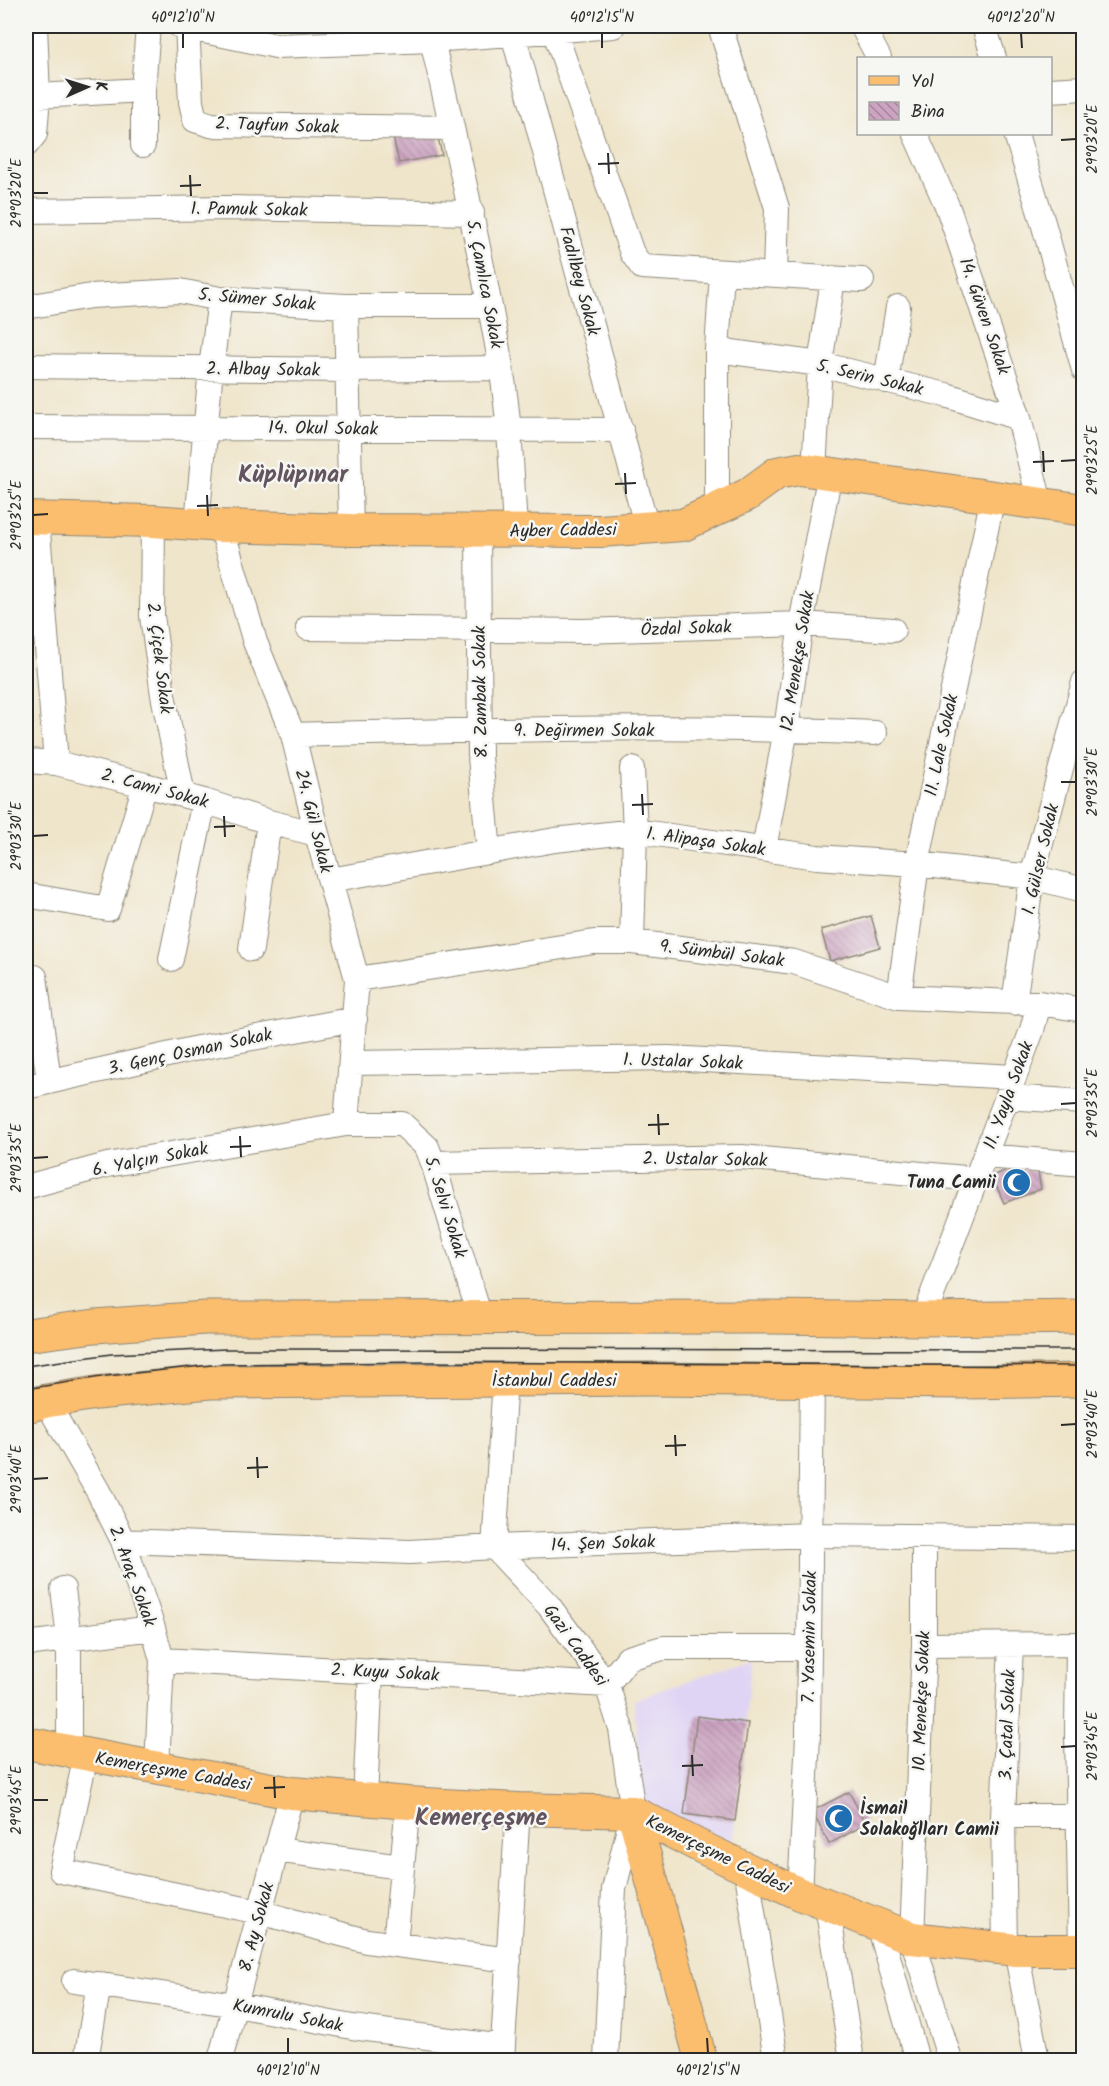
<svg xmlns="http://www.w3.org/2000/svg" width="1109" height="2086" font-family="Kalam,sans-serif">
  <defs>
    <pattern id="building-back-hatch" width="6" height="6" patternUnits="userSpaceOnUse" patternTransform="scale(1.5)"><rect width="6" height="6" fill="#cca3c1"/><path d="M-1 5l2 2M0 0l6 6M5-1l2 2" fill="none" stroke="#a6859d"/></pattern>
  </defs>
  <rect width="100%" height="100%" fill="#f6f6f2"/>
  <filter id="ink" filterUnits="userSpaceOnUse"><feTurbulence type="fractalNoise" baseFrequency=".0167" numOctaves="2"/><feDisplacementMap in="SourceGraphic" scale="12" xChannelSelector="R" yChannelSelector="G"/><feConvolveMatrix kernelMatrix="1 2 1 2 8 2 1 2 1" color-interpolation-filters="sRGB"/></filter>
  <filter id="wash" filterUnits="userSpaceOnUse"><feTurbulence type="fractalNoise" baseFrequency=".008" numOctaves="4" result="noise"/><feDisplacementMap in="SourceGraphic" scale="24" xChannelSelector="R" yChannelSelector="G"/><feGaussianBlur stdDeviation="1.35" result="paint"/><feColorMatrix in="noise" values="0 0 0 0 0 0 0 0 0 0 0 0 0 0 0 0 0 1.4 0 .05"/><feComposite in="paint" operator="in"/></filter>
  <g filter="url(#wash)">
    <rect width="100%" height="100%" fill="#efe5ca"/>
    <!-- built -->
    <path fill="#e0d4f4" d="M752,1658l-21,197 -89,-49 -8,-106z"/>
    <g id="blocks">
      <!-- building -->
      <path fill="url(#building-back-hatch)" d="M437,133l5,22 -43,8 -6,-26z
        M871,916l9,31 -50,14 -9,-31z
        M1013,1168l25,4 3,17 -37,14 -12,-27z
        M697,1716l51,7 -13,98 -51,-7z
        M849,1792l17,32 -37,20 -17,-33z"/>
    </g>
  </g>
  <g filter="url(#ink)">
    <use href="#blocks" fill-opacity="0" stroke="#8d887a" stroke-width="1.5"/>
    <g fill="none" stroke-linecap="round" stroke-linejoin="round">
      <defs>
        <path id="minor" d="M180,26l96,20 156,-6 181,-14
          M187,26l4,76 4,18 16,5 241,3
          M720,26l57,182 -2,67
          M862,26l17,32
          M984,26l10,32
          M554,30l78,223 10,14 220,13
          M513,34l134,494
          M432,40c25,109 50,217 69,327 9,54 11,109 14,164
          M1050,90l34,-2
          M38,96l105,-6
          M915,134l33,74 71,210 21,85
          M1016,134l28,92 40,144
          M26,145l9,-11 3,-38 -3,-70
          M143,145v-55l5,-64
          M26,211l203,-3 243,5
          M346,306l5,224
          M26,307l65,-11 89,-5 40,8 126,7h143
          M717,350l103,14 126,31 73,23
          M26,366l322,4 153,-2
          M886,381l12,-74
          M26,427l595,3
          M814,471l6,-107 13,-85
          M717,510v-160l5,-78
          M37,518l19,245
          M153,521l-1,95 11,79 20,100
          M197,523l14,-155 9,-69
          M221,526l34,116 38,93 24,99 40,145 -11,145
          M478,531l2,226 9,95
          M308,628l275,3 218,-7 92,6
          M293,735c194,-5 388,-11 582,-2
          M26,761l30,2 89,22 59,16 65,21 48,12
          M764,849l22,-120 15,-105 29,-151
          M330,880l225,-40 80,-9 182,26 100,7 115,13 52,13
          M26,895l82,14 37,-124
          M632,942l3,-111 -3,-62
          M251,949l18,-127
          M171,959l33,-158
          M35,977l14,104
          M357,979l237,-37h38l162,20 105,35 140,6 45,7
          M899,997l18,-133 76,-368
          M1014,1003l18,-126 52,-195
          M352,1063l317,-5 345,19
          M26,1087l172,-39 157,-29
          M1007,1097l77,5
          M985,1156l99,8
          M433,1163l309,-6 233,22
          M26,1187l81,-22 239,-41h56l25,23 6,16 47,154
          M923,1319l84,-222 25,-67 7,-27
          M505,1380l-11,167 55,59 58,79 14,44 12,83 -19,77 -8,171
          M46,1401l52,90 25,50 30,87 9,32 -5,107
          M924,1536v109l-12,293 38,122
          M123,1541l287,11 84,-5 317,-12 273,3
          M63,1589l6,49v113
          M26,1644l127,-16
          M924,1645l160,-1
          M1078,1645l-1,88 4,217
          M162,1660l445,25 21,-27 35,-10h146
          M86,1755l-25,116 198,41 108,29 142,19
          M365,1800l6,-129
          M1003,1816h76
          M276,1850l125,17
          M746,1867l30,193
          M800,1894l8,-158 4,-355
          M827,1905l25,155
          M879,1925l38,135
          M395,1945l13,-142
          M1005,1949l-2,-133 8,-171
          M1016,1950l21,110
          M74,1981l162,24 116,22 151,20
          M86,2060l13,-76
          M220,2060l72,-267
          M502,2060l16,-251"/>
        <path id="major" d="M26,518l127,3 68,5 130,4 249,1 83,-6 64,-30 30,-22 22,-4 285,41
          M26,1743l266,50 116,10 110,6 115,3 70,36 97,46 112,44 104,12h68
          M633,1812l68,248"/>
        <path id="highway" d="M26,1335l69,-9 110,-8 566,-1 152,2 161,-2
          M26,1406l20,-5 50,-8 114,-11 441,-3 312,3 121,-2"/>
      </defs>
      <!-- minor casing -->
      <use href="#minor" stroke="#8d887a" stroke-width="26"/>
      <!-- major casing -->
      <use href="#major" stroke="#8d887a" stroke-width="34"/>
      <!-- highway casing -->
      <use href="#highway" stroke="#8d887a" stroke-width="35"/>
      <!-- minor -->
      <use href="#minor" stroke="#fff" stroke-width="24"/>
      <!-- major -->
      <use href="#major" stroke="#fbbd6e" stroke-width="32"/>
      <!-- highway -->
      <use href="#highway" stroke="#fbbd6e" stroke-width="33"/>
      <!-- tram -->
      <path stroke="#2b2b2b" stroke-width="1.5" d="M26,1366l85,-12 115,-5 858,1
        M26,1389l81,-13 114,-12 208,-2 655,4"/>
    </g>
  </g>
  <!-- ticks -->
  <path fill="none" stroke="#2b2b2b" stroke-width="2" d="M183,33v15M602,33v15M1021,33l1,15M1061,140l15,-1M608,153l1,21M598,164l21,-1M190,175l1,21M180,186l21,-1M33,193h15M1043,451l1,21M1061,461l15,-1M1033,462l21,-1M625,473l1,21M615,484l21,-1M207,495l1,21M197,506l21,-1M33,515l15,-1M1061,782h15M642,794l1,21M632,805l21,-1M224,816l1,21M214,827l21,-1M33,836l15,-1M1061,1104l15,-1M658,1114l1,21M648,1125l21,-1M240,1136l1,21M230,1147l21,-1M33,1158l15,-1M1061,1425l15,-1M675,1435l1,21M665,1446l21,-1M257,1457l1,21M247,1468l21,-1M33,1479l15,-1M1061,1747l15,-1M692,1755l1,21M682,1766l21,-1M274,1777l1,21M264,1788l21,-1M33,1800h15M288,2038v15M707,2038l1,15"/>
  <!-- icons -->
  <defs>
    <symbol id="mosque-disc" viewBox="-11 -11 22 22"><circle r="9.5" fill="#1f6fb2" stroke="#f6f6f2"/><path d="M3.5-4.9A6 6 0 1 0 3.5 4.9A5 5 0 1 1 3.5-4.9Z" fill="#fff"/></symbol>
  </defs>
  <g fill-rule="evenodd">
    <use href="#mosque-disc" x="1000" y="1166" width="33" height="33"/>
    <use href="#mosque-disc" x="822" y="1802" width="33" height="33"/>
  </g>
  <g text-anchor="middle" stroke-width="5" stroke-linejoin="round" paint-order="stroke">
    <!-- street labels -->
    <g font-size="18" fill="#2b2b2b" stroke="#f6f6f2">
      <text transform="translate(277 125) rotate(2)" y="6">2. Tayfun Sokak</text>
      <text transform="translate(249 209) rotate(1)" y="6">1. Pamuk Sokak</text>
      <text transform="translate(580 281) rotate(75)" y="6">Fadılbey Sokak</text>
      <text transform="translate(485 284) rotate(79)" y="6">5. Çamlıca Sokak</text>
      <text transform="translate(257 299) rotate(5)" y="6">5. Sümer Sokak</text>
      <text transform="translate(985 316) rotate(71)" y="6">14. Güven Sokak</text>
      <text transform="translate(263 369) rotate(1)" y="6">2. Albay Sokak</text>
      <text transform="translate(870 377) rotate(13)" y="6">5. Serin Sokak</text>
      <text transform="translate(323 428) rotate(1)" y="6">14. Okul Sokak</text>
      <text transform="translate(563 530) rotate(-1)" y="6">Ayber Caddesi</text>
      <text transform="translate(686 628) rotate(-2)" y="6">Özdal Sokak</text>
      <text transform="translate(160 658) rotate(83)" y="6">2. Çiçek Sokak</text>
      <text transform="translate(797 661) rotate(-81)" y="6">12. Menekşe Sokak</text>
      <text transform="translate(480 692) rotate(-91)" y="6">8. Zambak Sokak</text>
      <text x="584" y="736">9. Değirmen Sokak</text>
      <text transform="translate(941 745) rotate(-78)" y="6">11. Lale Sokak</text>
      <text transform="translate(155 788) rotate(15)" y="6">2. Cami Sokak</text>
      <text transform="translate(314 821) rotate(76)" y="6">24. Gül Sokak</text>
      <text transform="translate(706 841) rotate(8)" y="6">1. Alipaşa Sokak</text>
      <text transform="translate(1040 859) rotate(-77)" y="6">1. Gülser Sokak</text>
      <text transform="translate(722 953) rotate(7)" y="6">9. Sümbül Sokak</text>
      <text transform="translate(190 1051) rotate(-12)" y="6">3. Genç Osman Sokak</text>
      <text transform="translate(683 1061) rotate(2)" y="6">1. Ustalar Sokak</text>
      <text transform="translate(1008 1095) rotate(-70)" y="6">11. Yayla Sokak</text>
      <text transform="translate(150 1159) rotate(-11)" y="6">6. Yalçın Sokak</text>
      <text transform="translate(705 1159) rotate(1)" y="6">2. Ustalar Sokak</text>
      <text transform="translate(446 1207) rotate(73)" y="6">5. Selvi Sokak</text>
      <text x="554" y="1386">İstanbul Caddesi</text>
      <text transform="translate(603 1543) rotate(-2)" y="6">14. Şen Sokak</text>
      <text transform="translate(133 1576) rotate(70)" y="6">2. Araç Sokak</text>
      <text transform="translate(809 1637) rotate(-89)" y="6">7. Yasemin Sokak</text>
      <text transform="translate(576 1645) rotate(54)" y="6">Gazi Caddesi</text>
      <text transform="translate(385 1672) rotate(3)" y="6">2. Kuyu Sokak</text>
      <text transform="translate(921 1701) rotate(-88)" y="6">10. Menekşe Sokak</text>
      <text transform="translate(1007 1725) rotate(-88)" y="6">3. Çatal Sokak</text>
      <text transform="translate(173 1771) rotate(10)" y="6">Kemerçeşme Caddesi</text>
      <text transform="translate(718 1854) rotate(26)" y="6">Kemerçeşme Caddesi</text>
      <text transform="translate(256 1927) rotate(-75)" y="6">8. Ay Sokak</text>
      <text transform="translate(288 2015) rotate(11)" y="6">Kumrulu Sokak</text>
    </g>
    <!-- poi labels -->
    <g font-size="18" font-weight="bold" fill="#2b2b2b" stroke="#f6f6f2" text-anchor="end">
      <text x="996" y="1188">Tuna Camii</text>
      <text x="860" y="1814" text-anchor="start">İsmail<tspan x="860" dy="21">Solakoğlları Camii</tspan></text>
    </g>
    <!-- district labels -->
    <g font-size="24" font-weight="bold" fill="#635560" stroke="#f6f6f2">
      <text x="293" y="482">Küplüpınar</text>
      <text x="481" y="1825">Kemerçeşme</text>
    </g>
  </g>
  <!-- margin -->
  <rect width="1109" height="2086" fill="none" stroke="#f6f6f2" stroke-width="66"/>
  <!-- legend -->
  <rect x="857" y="57" width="195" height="78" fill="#f6f6f2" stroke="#a5a5a2" stroke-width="1.5"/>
  <rect x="869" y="76" width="30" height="9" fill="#fbbd6e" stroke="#a5a5a2" stroke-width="1.5"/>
  <text x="911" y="87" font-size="18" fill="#2b2b2b">Yol</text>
  <rect x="869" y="102" width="30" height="18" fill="url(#building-back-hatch)" stroke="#a5a5a2" stroke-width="1.5"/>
  <text x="911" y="117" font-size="18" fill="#2b2b2b">Bina</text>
  <!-- north arrow -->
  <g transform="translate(87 87) rotate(87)" stroke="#f6f6f2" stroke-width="4.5" paint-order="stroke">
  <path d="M0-4.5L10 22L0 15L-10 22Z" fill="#2b2b2b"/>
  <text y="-9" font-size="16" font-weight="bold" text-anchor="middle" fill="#2b2b2b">K</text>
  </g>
  <rect x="33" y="33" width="1043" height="2020" fill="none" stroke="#2b2b2b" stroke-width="2"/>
  <g font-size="15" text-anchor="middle" fill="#2b2b2b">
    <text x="183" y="22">40°12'10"N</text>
    <text x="602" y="22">40°12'15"N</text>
    <text x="1021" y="22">40°12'20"N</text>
    <text transform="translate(1092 139) rotate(-90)" y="5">29°03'20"E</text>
    <text transform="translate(16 193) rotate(-90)" y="5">29°03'20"E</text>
    <text transform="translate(1092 460) rotate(-90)" y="5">29°03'25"E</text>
    <text transform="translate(16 515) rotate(-90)" y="5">29°03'25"E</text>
    <text transform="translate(1092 782) rotate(-90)" y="5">29°03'30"E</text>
    <text transform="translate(16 836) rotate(-90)" y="5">29°03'30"E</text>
    <text transform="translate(1092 1103) rotate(-90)" y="5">29°03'35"E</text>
    <text transform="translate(16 1158) rotate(-90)" y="5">29°03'35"E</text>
    <text transform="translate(1092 1424) rotate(-90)" y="5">29°03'40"E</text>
    <text transform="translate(16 1479) rotate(-90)" y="5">29°03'40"E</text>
    <text transform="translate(1092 1746) rotate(-90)" y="5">29°03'45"E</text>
    <text transform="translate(16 1800) rotate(-90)" y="5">29°03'45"E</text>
    <text x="288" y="2075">40°12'10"N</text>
    <text x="708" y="2075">40°12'15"N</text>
  </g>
</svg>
